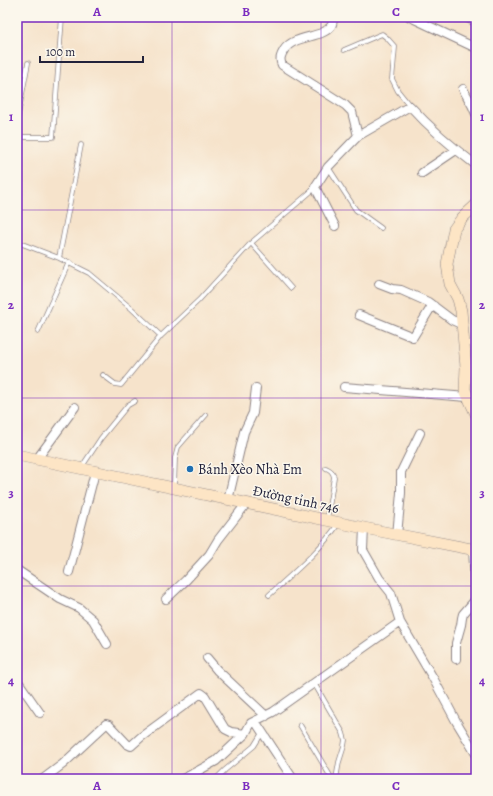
<svg xmlns="http://www.w3.org/2000/svg" width="493" height="796" font-family="Alegreya,serif">
  <rect width="100%" height="100%" fill="#fbf7ec"/>
  <filter id="ink" filterUnits="userSpaceOnUse"><feTurbulence type="fractalNoise" baseFrequency=".025" numOctaves="2"/><feDisplacementMap in="SourceGraphic" scale="8" xChannelSelector="R" yChannelSelector="G"/><feConvolveMatrix kernelMatrix="1 2 1 2 8 2 1 2 1" color-interpolation-filters="sRGB"/></filter>
  <filter id="wash" filterUnits="userSpaceOnUse"><feTurbulence type="fractalNoise" baseFrequency=".012" numOctaves="4" result="noise"/><feDisplacementMap in="SourceGraphic" scale="16" xChannelSelector="R" yChannelSelector="G"/><feGaussianBlur stdDeviation="0.9" result="paint"/><feColorMatrix in="noise" values="0 0 0 0 0 0 0 0 0 0 0 0 0 0 0 0 0 1.4 0 .05"/><feComposite in="paint" operator="in"/></filter>
  <g filter="url(#wash)">
    <rect width="100%" height="100%" fill="#f6e3cb"/>
    <g fill="none" stroke-linecap="round" stroke-linejoin="round">
      <!-- stream -->
      <path stroke="#86baf4" stroke-width="2" d="M421,17l9,5"/>
    </g>
  </g>
  <g filter="url(#ink)">
    <g fill="none" stroke-linecap="round" stroke-linejoin="round">
      <defs>
        <path id="lane" d="M344,50l33,-14 5,-2 5,4 8,9 -3,32 6,12 12,15
          M17,120l11,-57
          M17,137h36l9,-120
          M328,167l28,43 25,18
          M17,242l42,16 30,15 43,36 29,27
          M251,243l40,45
          M59,258l22,-113
          M38,332l31,-70
          M103,375l12,9 6,1 40,-49 38,-36 52,-57 64,-55
          M81,468l20,-30 27,-33 7,-4
          M326,468c5,2 7,4 8,9l-7,42
          M174,487l1,-29 3,-11 28,-32
          M269,595c24,-22 51,-44 69,-71
          M314,683l29,50 2,7 -1,6 -5,16 -3,17
          M300,725l32,54
          M216,779l9,-9 29,-24 8,-13"/>
        <path id="street" d="M333,17c0,3 0,7 -2,9 -9,13 -36,8 -47,24 -3,5 -5,9 -2,15l63,40 7,7 6,24
          M410,17l66,31
          M466,17l10,5
          M463,89l9,16 4,9
          M422,173l34,-23
          M335,226l-20,-39 13,-20 30,-31 52,-30c20,22 42,41 66,59
          M379,284l13,5 9,1 27,12 24,18 11,5
          M359,315l54,22 17,-28 4,-3
          M344,387l123,10
          M37,459l38,-52
          M228,500l16,-68 9,-19 3,-25
          M364,528l-1,22 16,28 12,15 9,29 33,56 23,43 20,33
          M397,535l4,-42v-21l19,-39
          M17,570l43,29 19,9 14,12 14,24
          M69,572l26,-100
          M166,599l20,-19 23,-25 9,-15 28,-36
          M207,658l10,12 49,46
          M456,659v-16l5,-18 1,-7 1,-4 13,-15 -3,-50
          M17,680l23,33
          M255,721l38,58
          M43,779l20,-15 43,-40 3,1 18,19 4,2 10,-9 60,-44 4,3 20,33 6,3 14,2
          M183,779l33,-18 29,-27 6,-11 22,-11 127,-90"/>
        <path id="secondary" d="M476,205l-14,13 -8,11 -7,35 3,20 8,15 3,12 5,56 -1,23 11,24
          M17,455l347,73 112,22"/>
      </defs>
      <!-- lane casing -->
      <use href="#lane" stroke="#8c8283" stroke-width="5.5"/>
      <!-- street casing -->
      <use href="#street" stroke="#8c8283" stroke-width="10"/>
      <!-- secondary casing -->
      <use href="#secondary" stroke="#8c8283" stroke-width="12"/>
      <!-- lane -->
      <use href="#lane" stroke="#fff" stroke-width="4"/>
      <!-- street -->
      <use href="#street" stroke="#fff" stroke-width="8"/>
      <!-- secondary -->
      <use href="#secondary" stroke="#fde5c5" stroke-width="11"/>
    </g>
  </g>
  <!-- grid -->
  <path fill="none" stroke="#7b2cbf" stroke-width="1" stroke-opacity="0.55" d="M172,17v762M321,17v762M17,210h459M17,398h459M17,586h459"/>
  <!-- markers -->
  <circle fill="#1f6fb2" stroke="#fbf7ec" stroke-width="1.5" cx="190" cy="469" r="4"/>
  <g text-anchor="middle" stroke-width="3" stroke-linejoin="round" paint-order="stroke">
    <!-- poi labels -->
    <g font-size="14" fill="#22223b" stroke="#fbf7ec" text-anchor="start">
      <text x="198" y="474">Bánh Xèo Nhà Em</text>
    </g>
    <!-- street labels -->
    <g font-size="14" fill="#22223b" stroke="#fbf7ec">
      <text transform="translate(296 499) rotate(12)" y="5">Đường tỉnh 746</text>
    </g>
  </g>
  <!-- margin -->
  <rect width="493" height="796" fill="none" stroke="#fbf7ec" stroke-width="44"/>
  <!-- scale -->
  <path d="M40 56v6h103v-6" fill="none" stroke="#22223b" stroke-width="2"/>
  <text x="46" y="56" font-size="12" fill="#22223b" stroke="#fbf7ec" stroke-width="3" paint-order="stroke">100 m</text>
  <rect x="22" y="22" width="449" height="752" fill="none" stroke="#7b2cbf" stroke-width="1.5"/>
  <g font-size="13" text-anchor="middle" font-weight="bold" fill="#7b2cbf">
    <text x="97" y="16">A</text>
    <text x="246" y="16">B</text>
    <text x="396" y="16">C</text>
    <text x="11" y="121">1</text>
    <text x="482" y="121">1</text>
    <text x="11" y="309">2</text>
    <text x="482" y="309">2</text>
    <text x="11" y="497">3</text>
    <text x="482" y="497">3</text>
    <text x="11" y="685">4</text>
    <text x="482" y="685">4</text>
    <text x="97" y="790">A</text>
    <text x="246" y="790">B</text>
    <text x="396" y="790">C</text>
  </g>
</svg>
